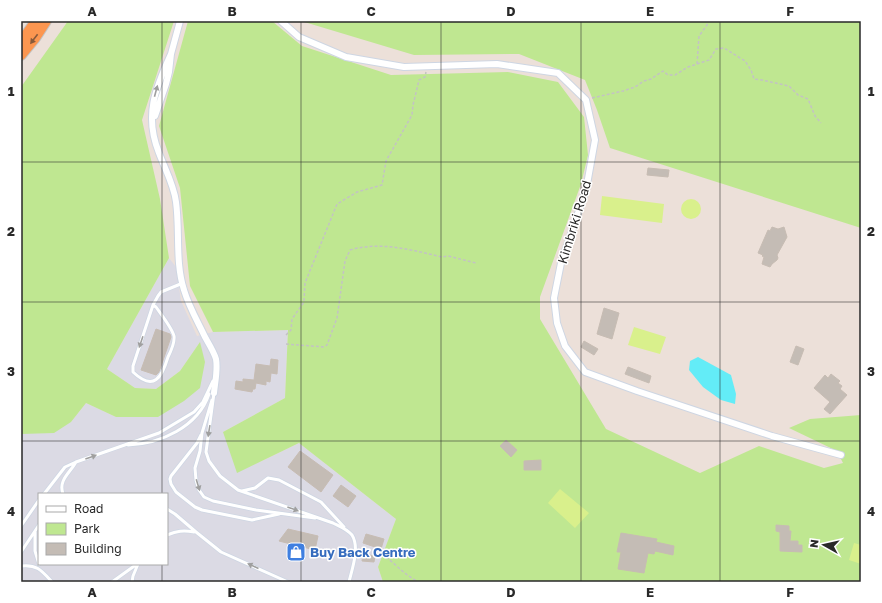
<svg xmlns="http://www.w3.org/2000/svg" width="882" height="603" font-family="'Golos Text',sans-serif">
  <rect width="100%" height="100%" fill="#ece0d9"/>
  <!-- industrial -->
  <path fill="#dbdae4" fill-rule="evenodd" d="M169,258l7,9 5,34 16,35 16,-4 75,-2 -3,68 -62,34 37,30 39,-19 97,76 -18,48 5,15h-362v-148l50,-12 15,-19 30,14h42l42,-75 -20,29 -24,18 -21,-1 -28,-19zM39,494h128v70h-128z"/>
  <!-- green -->
  <path fill="#bfe791" d="M68,21h106l-32,99 18,79 9,59 -62,111 28,19 21,1 24,-18 20,-29 5,20 -5,26 -16,13 -26,16h-42l-30,-14 -15,19 -17,11 -33,1v-347z
    M188,21h84l30,25 89,29 117,-3 50,10 26,35 4,38 -7,29 -41,113v22l66,110 94,44 59,-27 65,22 19,-5 -6,-12 -48,-23 21,-9 51,-4v167h-478l-5,-15 18,-48 -97,-76 -62,30 -14,-41 62,-34 3,-68 -75,2 -23,-46 -10,-98 -21,-62z
    M301,21h560v207l-251,-80 -13,-38 -12,-30 -66,-26 -105,1z"/>
  <!-- pitch -->
  <path fill="#d9f08c" d="M602,196l62,8 -2,19 -62,-8z
    M681 209a10 10 0 1 1 20 0a10 10 0 1 1-20 0Z
    M634,327l32,10 -6,17 -32,-9z
    M560,489l29,24 -14,15 -27,-25z
    M854,543l7,2v19l-12,-4z"/>
  <!-- water -->
  <path fill="#63ecf7" d="M698,357l33,18 5,19 -1,10 -14,-4 -18,-13 -14,-17 1,-9z"/>
  <!-- building -->
  <path fill="#c4bcb5" stroke="#c7bcb3" d="M648,168l21,2 -1,7 -21,-2z
    M772,227l6,2 6,-2 3,10 -10,18 1,3 -1,2 -5,4 -2,3 -8,-3 2,-7 -2,-1 1,-1 -5,-2 10,-23 2,1z
    M604,308l15,5 -7,26 -15,-5z
    M156,329l14,5 1,3 -12,35 -3,3 -15,-5z
    M584,341l14,8 -4,6 -13,-8z
    M796,346l8,3 -6,16 -8,-3z
    M271,359l7,1 -1,14 -6,-1 -1,9 -4,-1v4l-10,-2 -1,6h-2l-1,3 -17,-3 1,-8 7,1v-3l11,1 2,-16 14,2z
    M628,367l23,9 -2,7 -24,-9z
    M831,374l9,7 -2,2 4,3 -2,3 7,6 -17,19 -6,-5 6,-7 -16,-14 11,-13 3,3z
    M506,440l11,10 -6,7 -11,-11z
    M300,451l33,24 -12,17 -33,-25z
    M541,460v10h-17v-9z
    M341,485l15,11 -8,11 -15,-11z
    M776,525l13,1v5h2l-1,10h8v4h4v7l-22,-1v-19l-4,-1z
    M288,529l30,7 -3,14 -36,-9z
    M621,533l36,6 -1,3 18,4 -1,9 -18,-4 -1,3 -6,-1 -4,20 -26,-4 3,-17h-4z
    M366,534l18,5 -3,10 -18,-6z
    M363,554l12,2 -1,6 -12,-1z"/>
  <g fill="none" stroke-linecap="round" stroke-linejoin="round">
    <defs>
      <path id="service" d="M153,305l3,2c5,7 16,21 18,29 1,7 -3,15 -6,21 -6,20 -14,35 -35,15v-6l20,-61 5,-9 3,-4 22,-9
        M214,393l-8,59 3,9 11,15 18,14 95,33c6,3 14,6 19,12 8,13 0,34 -3,47
        M212,400l-10,33 -2,18 -5,17 1,12 3,10 5,7 9,4 43,9 59,8
        M201,435l-4,8 -26,33 -1,3 1,5 5,8 19,15 7,3 50,10 27,-6
        M128,445c32,-1 70,-18 81,-51
        M242,491l13,-3 13,-10 11,2 42,22 23,25
        M44,494l21,-27 11,-5
        M63,494c-5,-14 7,-21 13,-32l83,-29 35,-21 9,-10 10,-21
        M167,509l8,5 21,18 25,20 67,30
        M21,526l18,-26
        M35,532v19l4,13
        M167,535c10,-4 16,-5 27,-3
        M21,552l18,-27
        M21,566c16,-2 21,5 31,16
        M112,582l25,-18
        M132,582l1,-6 5,-12"/>
      <path id="minor" d="M281,21l18,16 47,20 58,10 93,-3 61,9 28,27 9,40 -9,50 -25,73 -7,35 3,25 8,23 20,26 52,19 135,45 69,19
        M171,54c-16,35 -27,62 -12,99 6,16 15,32 17,49 4,29 -1,60 8,88 5,17 14,32 21,47 4,7 9,15 11,22 2,11 -1,23 -2,34
        M155,116l11,-32 3,-12 2,-18 9,-33"/>
      <path id="trunk" d="M21,42l15,-21
        M21,55l14,-17 11,-17"/>
    </defs>
    <!-- service casing -->
    <use href="#service" stroke="#ced6e3" stroke-width="4.5"/>
    <!-- minor casing -->
    <use href="#minor" stroke="#ced6e3" stroke-width="8"/>
    <!-- trunk casing -->
    <use href="#trunk" stroke="#c3c3c3" stroke-width="12"/>
    <!-- path -->
    <path stroke="#c3c3c3" stroke-width="1.5" stroke-dasharray="3 2" stroke-linecap="butt" d="M697,64l2,-28 8,-11 1,-4
      M592,98l31,-7 12,-4 9,-6 7,-2 12,-8 5,4h7l13,-8 21,-7 7,-11 8,-1 21,13 6,9 3,9 8,1 27,6 9,9 10,4 7,17 6,7
      M286,335l5,-5 1,-11 12,-17 1,-19 32,-79 20,-12 25,-7 4,-24 26,-46 1,-10 6,-25 6,-3 1,-5
      M286,344l38,3 3,-2 10,-27 8,-57 5,-11c30,-9 62,0 92,7l6,-1 28,7
      M382,554c13,9 22,21 37,28"/>
    <!-- service -->
    <use href="#service" stroke="#fff" stroke-width="3"/>
    <!-- minor -->
    <use href="#minor" stroke="#fff" stroke-width="6"/>
    <!-- trunk -->
    <use href="#trunk" stroke="#fc9650" stroke-width="10"/>
  </g>
  <!-- one-way arrows -->
  <defs><path id="oneway-solid" d="M-6-.8H1V-3.2L6.5 0L1 3.2V.8H-6Z"/></defs>
  <use fill="#885a3b" href="#oneway-solid" transform="translate(34 39) rotate(127)"/>
  <g fill="#9f9f9f">
    <use href="#oneway-solid" transform="translate(156 91) rotate(-75)"/>
    <use href="#oneway-solid" transform="translate(141 342) rotate(109)"/>
    <use href="#oneway-solid" transform="translate(209 431) rotate(99)"/>
    <use href="#oneway-solid" transform="translate(91 457) rotate(-20)"/>
    <use href="#oneway-solid" transform="translate(198 485) rotate(73)"/>
    <use href="#oneway-solid" transform="translate(293 509) rotate(20)"/>
    <use href="#oneway-solid" transform="translate(253 566) rotate(-156)"/>
  </g>
  <!-- grid -->
  <path fill="none" stroke="#292929" stroke-width="1" stroke-opacity="0.55" d="M162,21v473M301,21v561M441,21v561M581,21v561M720,21v561M21,162h840M21,302h840M21,441h840M162,564v18"/>
  <!-- icons -->
  <defs>
    <symbol id="shop-square" viewBox="-11 -11 22 22"><rect x="-9" y="-9" width="18" height="18" rx="4" fill="#3f7fe0" stroke="#fff"/><path d="M-5-2.5h2.3a2.7 3.5 0 0 1 5.4 0H5L5.5 6h-11ZM-1.5-2.5h3a1.5 2.3 0 0 0-3 0Z" fill="#fff"/></symbol>
  </defs>
  <g fill-rule="evenodd">
    <use href="#shop-square" x="285" y="541" width="22" height="22"/>
  </g>
  <g text-anchor="middle" stroke-width="3" stroke-linejoin="round" paint-order="stroke">
    <!-- street labels -->
    <g font-size="13" fill="#292929" stroke="#fff">
      <text transform="translate(574 222) rotate(-73)" y="5">Kimbriki Road</text>
    </g>
    <!-- shop labels -->
    <g font-size="13" font-weight="bold" fill="#366cbe" stroke="#fff" text-anchor="start">
      <text x="310" y="557">Buy Back Centre</text>
    </g>
  </g>
  <!-- border -->
  <rect width="882" height="603" fill="none" stroke="#ffffff" stroke-width="44"/>
  <!-- legend -->
  <rect x="38" y="493" width="130" height="72" fill="#ffffff" stroke="#a9a9a9"/>
  <rect x="46" y="506" width="20" height="6" fill="#ffffff" stroke="#a9a9a9"/>
  <text x="74" y="513" font-size="12" fill="#292929">Road</text>
  <rect x="46" y="523" width="20" height="12" fill="#bfe791" stroke="#a9a9a9"/>
  <text x="74" y="533" font-size="12" fill="#292929">Park</text>
  <rect x="46" y="543" width="20" height="12" fill="#c4bcb5" stroke="#a9a9a9"/>
  <text x="74" y="553" font-size="12" fill="#292929">Building</text>
  <!-- north arrow -->
  <g transform="translate(824 545) rotate(278)" stroke="#ffffff" stroke-width="3" paint-order="stroke">
  <path d="M0-3L7 15L0 10L-7 15Z" fill="#292929"/>
  <text y="-6" font-size="11" font-weight="bold" text-anchor="middle" fill="#292929">N</text>
  </g>
  <rect x="22" y="22" width="838" height="559" fill="none" stroke="#292929" stroke-width="1.5"/>
  <g font-size="13" text-anchor="middle" font-weight="bold" fill="#292929">
    <text x="92" y="16">A</text>
    <text x="232" y="16">B</text>
    <text x="371" y="16">C</text>
    <text x="511" y="16">D</text>
    <text x="650" y="16">E</text>
    <text x="790" y="16">F</text>
    <text x="11" y="96">1</text>
    <text x="871" y="96">1</text>
    <text x="11" y="236">2</text>
    <text x="871" y="236">2</text>
    <text x="11" y="376">3</text>
    <text x="871" y="376">3</text>
    <text x="11" y="516">4</text>
    <text x="871" y="516">4</text>
    <text x="92" y="597">A</text>
    <text x="232" y="597">B</text>
    <text x="371" y="597">C</text>
    <text x="511" y="597">D</text>
    <text x="650" y="597">E</text>
    <text x="790" y="597">F</text>
  </g>
</svg>
